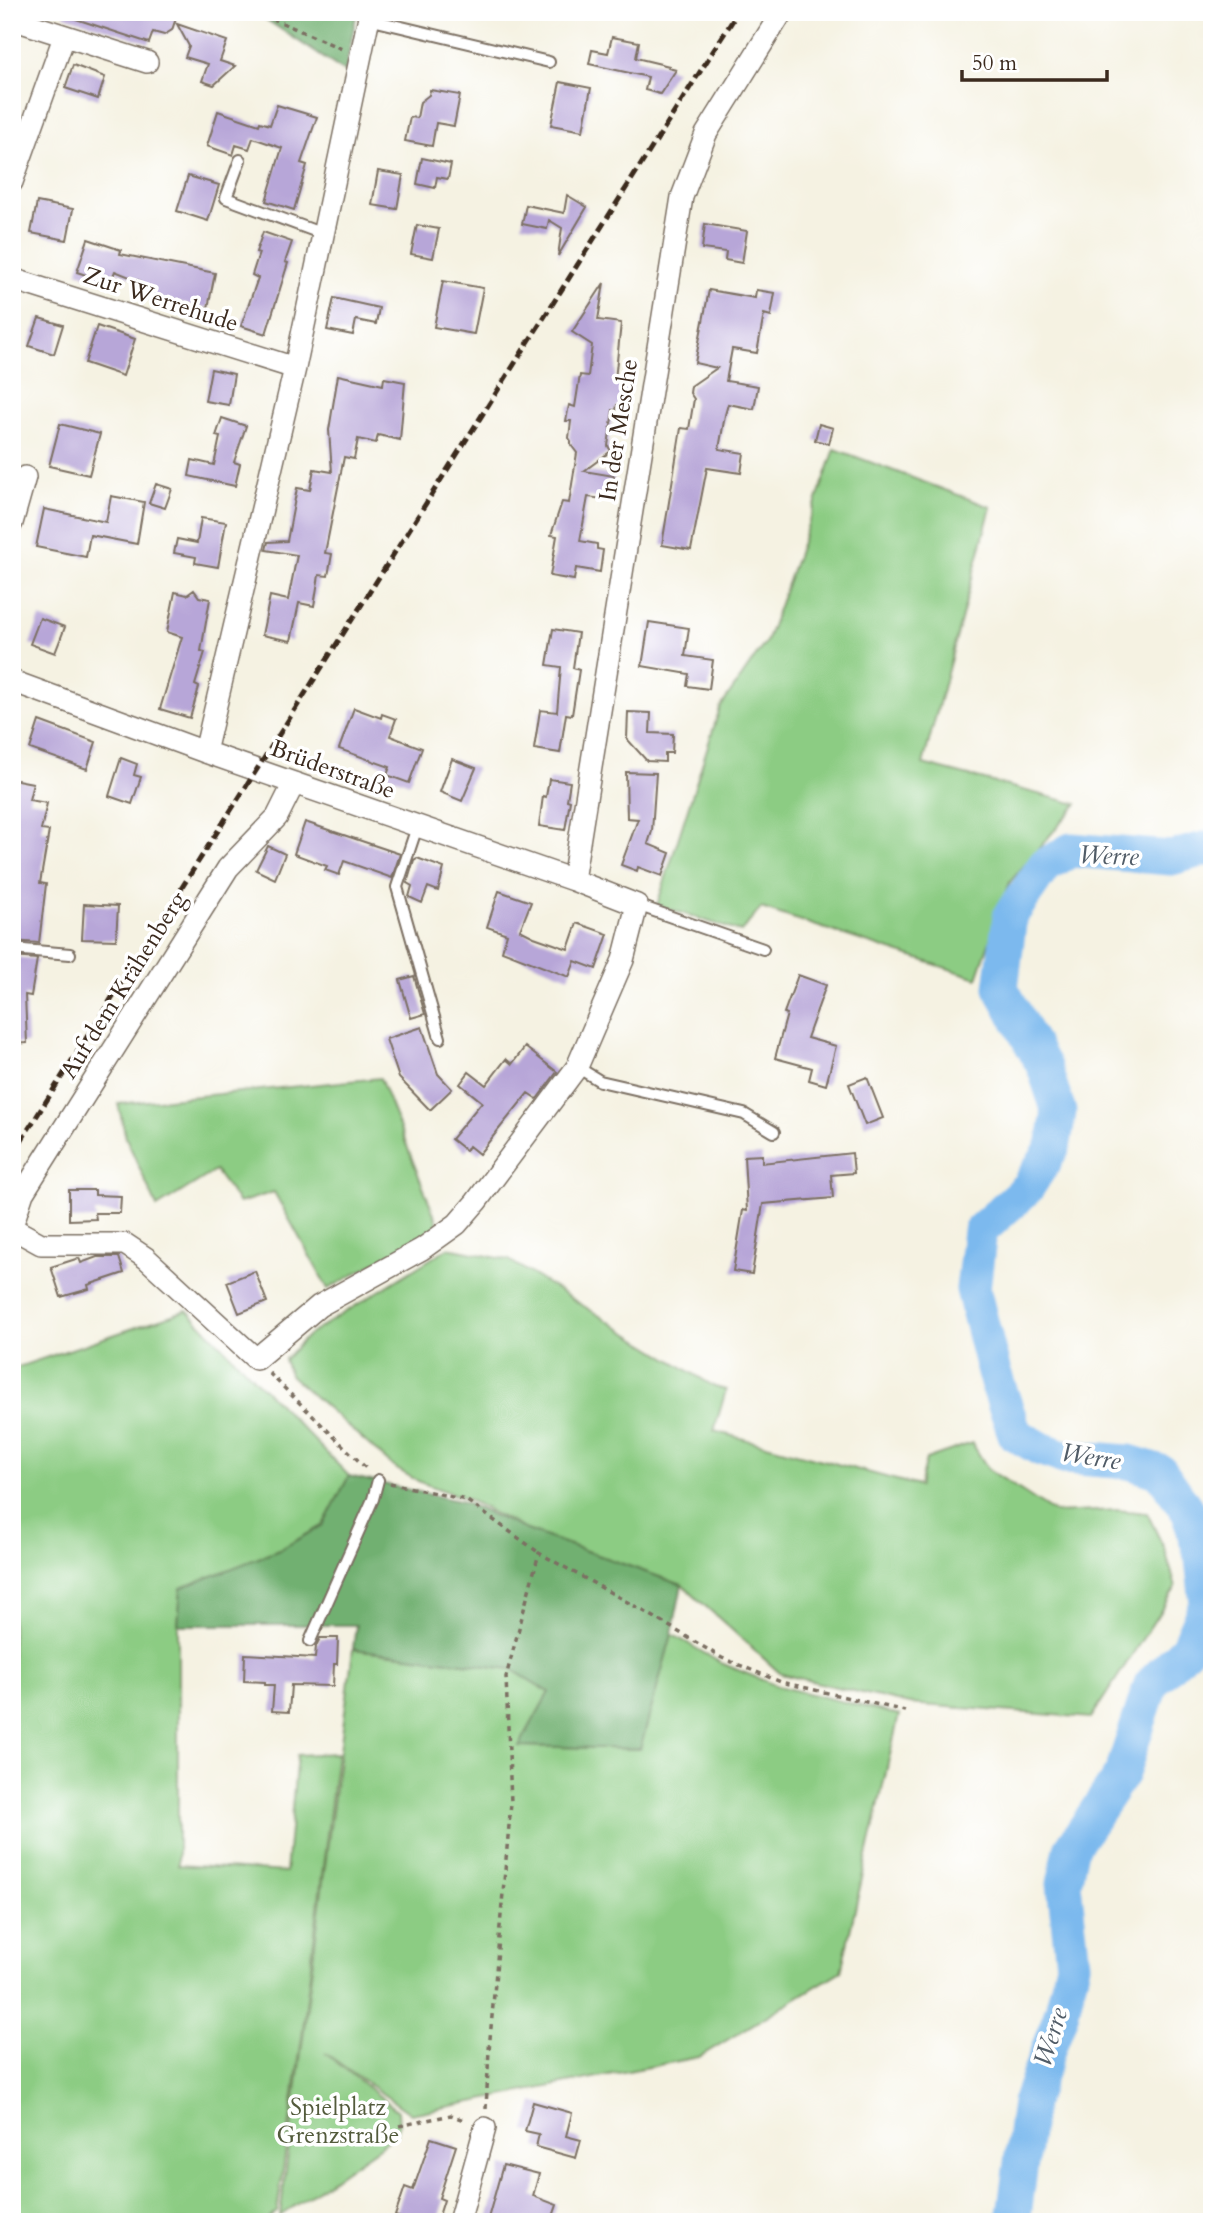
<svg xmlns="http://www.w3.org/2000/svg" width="1224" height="2234" font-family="Cardo,serif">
  <rect width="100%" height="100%" fill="#fff"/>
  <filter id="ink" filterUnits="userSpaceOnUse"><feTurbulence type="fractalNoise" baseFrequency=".0143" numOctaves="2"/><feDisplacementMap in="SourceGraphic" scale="14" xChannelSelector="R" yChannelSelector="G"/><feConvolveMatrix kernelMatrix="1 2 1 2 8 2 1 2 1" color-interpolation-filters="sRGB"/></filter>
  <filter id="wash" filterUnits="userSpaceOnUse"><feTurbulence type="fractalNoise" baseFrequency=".00686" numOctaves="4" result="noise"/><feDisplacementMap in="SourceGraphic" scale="28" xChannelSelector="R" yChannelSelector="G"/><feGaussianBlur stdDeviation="1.57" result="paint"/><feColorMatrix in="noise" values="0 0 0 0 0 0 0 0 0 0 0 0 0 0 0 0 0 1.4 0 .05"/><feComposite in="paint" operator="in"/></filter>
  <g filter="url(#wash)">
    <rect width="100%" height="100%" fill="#f5f2e2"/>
    <!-- green -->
    <path fill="#8ccc83" stroke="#647b50" stroke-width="2" d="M835,449l156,58 -68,257 154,40 -67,78 -33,96 -216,-70 -20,24 -84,-27 63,-197 47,-68z
      M380,1078l59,149 -111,62 -54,-97 -35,11 -24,-32 -58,36 -31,-69 -8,-34z
      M448,1248l61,12 206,127 11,3 -12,41 205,55 7,-27 46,-16 16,26 67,44 61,-3 31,3 18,37 11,37 -85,131 -182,-14 -128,-30 -99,-89 -158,-56 -57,-30 -47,-17 -25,-14 -105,-93 -6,-15 23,-24z
      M187,1310l162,166 -25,49 -45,25 -98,39 -3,36v240l108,7 11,-117 40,-2 -35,284 -25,175 -13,10h-252v-853z
      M672,1634l49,29 56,23 122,29 -58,256 -142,86 -288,57 -86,-61 73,58 1,15 -3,9 -116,81 73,-567 158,20 38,23 -29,54 120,3z"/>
    <!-- forest -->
    <path fill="#71b071" stroke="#566d48" stroke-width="2" d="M255,12h102l-12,60z
      M349,1476l114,26 61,27 158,56 -10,49 -32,115 -121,-3 30,-54 -38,-23 -158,-20 3,-24h-178l3,-37 98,-38 44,-25z"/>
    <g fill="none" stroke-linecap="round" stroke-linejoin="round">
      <!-- river -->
      <path stroke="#7bb9ee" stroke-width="35" d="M1013,2222l16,-119 33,-92 11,-47 -9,-80 7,-35 51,-76 29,-89 36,-36 20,-45 -5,-44 -13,-46 -28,-41 -32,-10 -64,-5 -24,-8 -26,-15 -21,-61 -21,-84 7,-58 47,-43 26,-41 6,-35 -15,-45 -43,-79 9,-72 35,-51 26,-15 100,8 41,-11"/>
    </g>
    <g id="blocks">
      <!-- building -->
      <path fill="#b7a6d8" d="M65,12h113l-6,18 -8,5 -11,-3 -4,11 -85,-28z
        M177,24l50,17 -7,20 15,5 -21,19 -12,-4 6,-17 -23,-7 4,-11z
        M612,37l27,5 -3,16 33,8 -1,2 8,2 -16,24 -15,-4 3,-13 -59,-13 3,-14 16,3z
        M73,65l32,12 -7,22 -33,-11z
        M560,82l31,6 -8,43 -32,-6z
        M430,90l30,5 -6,31 -18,-3 -4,23 -27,-5 5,-24 7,1 3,-16 9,-7z
        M277,105l40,12 -16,46 6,2 -13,45 -28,-9 16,-53 -29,-10 -4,11 -13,-4 -3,10 -26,-9 11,-35 41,14 1,-3 10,3z
        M422,158l29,6 -3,15 -11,-2 -2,11 -18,-4z
        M378,171l25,4 -6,34 -25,-4z
        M188,176l31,9 -11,36 -31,-10z
        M567,195l20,12 -29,49 4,-28 -13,-8 -2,9 -25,-5 4,-19 38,8z
        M37,202l36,7 -6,31 -36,-7z
        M705,224l42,7 -5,32 -17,-3 1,-8 -24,-3z
        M417,225l22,4 -6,29 -22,-4z
        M263,232l29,10 -7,20 3,1 -22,71 -25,-8 17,-48 -6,-3 7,-22 -3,-1z
        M88,239l33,11 -1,4 95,19 -7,35 -71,-14 3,-13 -25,-10 -5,12 -33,-11z
        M443,281l40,7 -9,46 -40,-7z
        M604,283l-6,37 23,3 -6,57 15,2 -4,24 -9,-1 -1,5h-3l-5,36 3,5 -27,20 30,5 -3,24 -23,-3 -8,44 17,3v5l6,1 -3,22 -24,-4 -2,12 -24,-4 7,-40 -6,-1 11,-33 7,1 8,-50 -6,-8v-4l-2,-3 2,-17h-5l3,-16 6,2 5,-32 8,1 4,-31 -20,-13z
        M709,290l46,8 1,-8 19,3 -4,23 -7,-2 -7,39 -25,-4 -6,32 32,5 -4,23 -26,-5 -3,11 -6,34 25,4 -3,20 -34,-5 -16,82 -29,-5 19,-117 8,1 5,-30 -4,-6 1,-7 26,-18 -22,-5z
        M334,298l45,10 -3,16 -20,-4 -3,15 -26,-5z
        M39,318l24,7 -9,29 -25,-8z
        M97,326l38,13 -12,37 -38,-13z
        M211,369l23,5 -5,31 -24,-4z
        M338,375l45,10 1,-7 21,4 -5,58 -22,-5 -2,8 -18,-4 -4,20 -10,-2 -19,96 7,1 -4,22 -9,-1 -5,31 -15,-3 -8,38 -29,-6 8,-39 18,4 9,-45 -31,-5 2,-8 19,-1 10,-53 13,2 4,-21 18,3 -3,-42z
        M222,418l24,8 -12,36 6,2 -5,22 -46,-10 3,-16 22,5 6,-28 -4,-1z
        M60,424l40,10 -11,41 -40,-9z
        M819,424l14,4 -4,16 -14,-4z
        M156,484l16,5 -7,19 -16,-5z
        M111,496l33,6 -7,42 -47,-9 -4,22 -50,-10 8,-38 62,13z
        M201,518l25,4 -8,45 -23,-4 1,-6 -22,-4 3,-14 20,4z
        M194,590l5,7 11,2 -9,52 4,1 -10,33 4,2 -9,31 -30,-9 22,-72 -15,-5 8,-40 12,3z
        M40,618l25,9 -10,26 -25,-9z
        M649,622l40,6 -4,28 28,4 -4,29 -22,-3 2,-12 -47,-8z
        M553,629l25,4 -5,35 6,2 -7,45 -6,-1 -6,39 -26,-4 6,-39 17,2 4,-45 -14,-2z
        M354,708l27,10 1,-4 14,5 -6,17 32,12 -13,35 -22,-8 3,-8 -51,-18z
        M628,712l23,1 -1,20 23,1 -1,19h-7v9l-18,-1 -20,-22z
        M39,721l57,21 -9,27 -57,-20z
        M121,758l16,6 -3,11 7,2 -9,27 -23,-8z
        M452,759l24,9 -14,33 -22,-9z
        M626,772l30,1 -4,58 -4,13 22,9 -8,23 -24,-9 -1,4 -16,-6 17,-46 -11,-1z
        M12,779l21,4 -4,17 18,3 -6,27 8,1 -9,52 6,1 -7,59 -27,-2z
        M549,779l21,3 -3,18 3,1 -5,29 -26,-4 4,-30 3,1z
        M305,822l95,32 -8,24 -48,-17 -5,14 -14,-5 2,-4 -33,-12z
        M268,846l17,8 -10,25 -19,-9z
        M417,858l27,10 -6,23 -10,-4 -6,16 -13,-6 3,-11 -5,-3 7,-23z
        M499,891l32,11 -11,28 14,7 34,12 9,-26 31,11 -12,35 -21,-8 -6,16 -67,-26 5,-17 -20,-7z
        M84,904l34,2 -2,34 -34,-1z
        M12,957l25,2 -6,37 -6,-1 2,48 -15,1v-51h3h-3z
        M798,975l28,10 -19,53 29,8 -10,39 -17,-5 3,-12 -37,-10 12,-44 -3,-1z
        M414,976l11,38 -14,4 -11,-38z
        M422,1027l16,47 14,15 -22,21 -31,-32 -13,-39z
        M525,1047l32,25 -20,27 -9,-6 -49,61 -10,-8 -3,5 -15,-12 31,-37 -22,-18 9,-12 17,13 20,-26 6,5z
        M867,1077l16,41 -18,7 -16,-41z
        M852,1153l2,20 -23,2 2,23 -70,6 -11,70 -19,-3 10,-61 4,1 -3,-55 18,-1v8z
        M69,1190h26v5l26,1 -1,17h-25l1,6 -27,1z
        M97,1257h22l5,16 -36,12 1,4 -28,8 -10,-30 28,-9 2,5z
        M255,1271l12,31 -28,11 -12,-31z
        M320,1638h18l-1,26h-3l-1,22 -42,-1 -2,27 -17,-1 2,-26h-9v-3l-21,-1 1,-27 70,4 1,-12z
        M533,2102l39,11 -6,23 15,4 -5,18 -40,-11 3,-13 -14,-3z
        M431,2138l25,8 -17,52 5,2 -7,22h-25l-17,-6 10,-29 8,3z
        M503,2165l36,9 -6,22 24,9 -6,17h-64z"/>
    </g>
  </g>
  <g filter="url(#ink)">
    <use href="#blocks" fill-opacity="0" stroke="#7c7063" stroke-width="2"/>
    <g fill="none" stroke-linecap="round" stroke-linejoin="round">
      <defs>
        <path id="lane" d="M368,19l181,43
          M240,160l-14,38 97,36
          M417,827l-20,60 43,151
          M637,905l126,44
          M12,949l58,5
          M577,1067l23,14 144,33 30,18
          M310,1641l63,-142 5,-19"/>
        <path id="street" d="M12,19l135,43
          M12,182l52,-145
          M12,279l283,89
          M12,523l13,-46
          M12,681l193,71 368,128 64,25 -14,55 -46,107 -101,135 -19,22 -35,25 -103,57 -63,53 -110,-101 -21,-14h-84l-29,-16
          M205,752l90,-384 75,-356
          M573,880l109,-683 24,-63 76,-122
          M12,1226l11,-33 205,-325 49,-51 17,-34
          M459,2222l26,-94"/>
      </defs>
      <!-- lane casing -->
      <use href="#lane" stroke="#7c7063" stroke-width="14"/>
      <!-- street casing -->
      <use href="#street" stroke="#7c7063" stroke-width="24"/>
      <!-- path -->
      <path stroke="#7c7063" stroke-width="3.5" stroke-dasharray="5 5" stroke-linecap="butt" d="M265,12l8,7 69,30
        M269,1373l100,98
        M390,1483l76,17 72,52
        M486,2109l3,-59 22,-247 -5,-126 33,-124 110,61 73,44 59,24 124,29
        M399,2126l52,-11 15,6"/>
      <!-- lane -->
      <use href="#lane" stroke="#fff" stroke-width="10"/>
      <!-- street -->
      <use href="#street" stroke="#fff" stroke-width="21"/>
      <!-- rail -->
      <path stroke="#3b2a1e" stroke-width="5" stroke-dasharray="10 5" stroke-linecap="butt" d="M12,1155l726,-1143"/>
    </g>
  </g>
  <g text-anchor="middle" stroke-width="7" stroke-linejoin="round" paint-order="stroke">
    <!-- street labels -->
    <g font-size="24" fill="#3b2a1e" stroke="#fff">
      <text transform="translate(161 299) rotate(18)" y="8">Zur Werrehude</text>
      <text transform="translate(618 430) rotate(-81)" y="8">In der Mesche</text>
      <text transform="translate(333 769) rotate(20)" y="8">Brüderstraße</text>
      <text transform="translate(123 985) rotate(-58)" y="8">Auf dem Krähenberg</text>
    </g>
    <!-- park labels -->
    <g font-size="24" fill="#535b3c" stroke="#fff">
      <text x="338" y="2115">Spielplatz<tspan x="338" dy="28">Grenzstraße</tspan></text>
    </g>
    <!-- water labels -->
    <g font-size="26" font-style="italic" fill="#515c67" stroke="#fff">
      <text transform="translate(1109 855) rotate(2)" y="9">Werre</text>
      <text transform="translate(1091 1456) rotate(9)" y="9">Werre</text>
      <text transform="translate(1050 2037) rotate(-73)" y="9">Werre</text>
    </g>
  </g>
  <!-- margin -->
  <rect width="1224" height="2234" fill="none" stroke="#fff" stroke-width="42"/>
  <!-- scale -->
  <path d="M962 70v10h145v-10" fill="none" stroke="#3b2a1e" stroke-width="3.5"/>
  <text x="972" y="70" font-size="21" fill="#3b2a1e" stroke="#ffffff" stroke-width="5" paint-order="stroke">50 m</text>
</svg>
